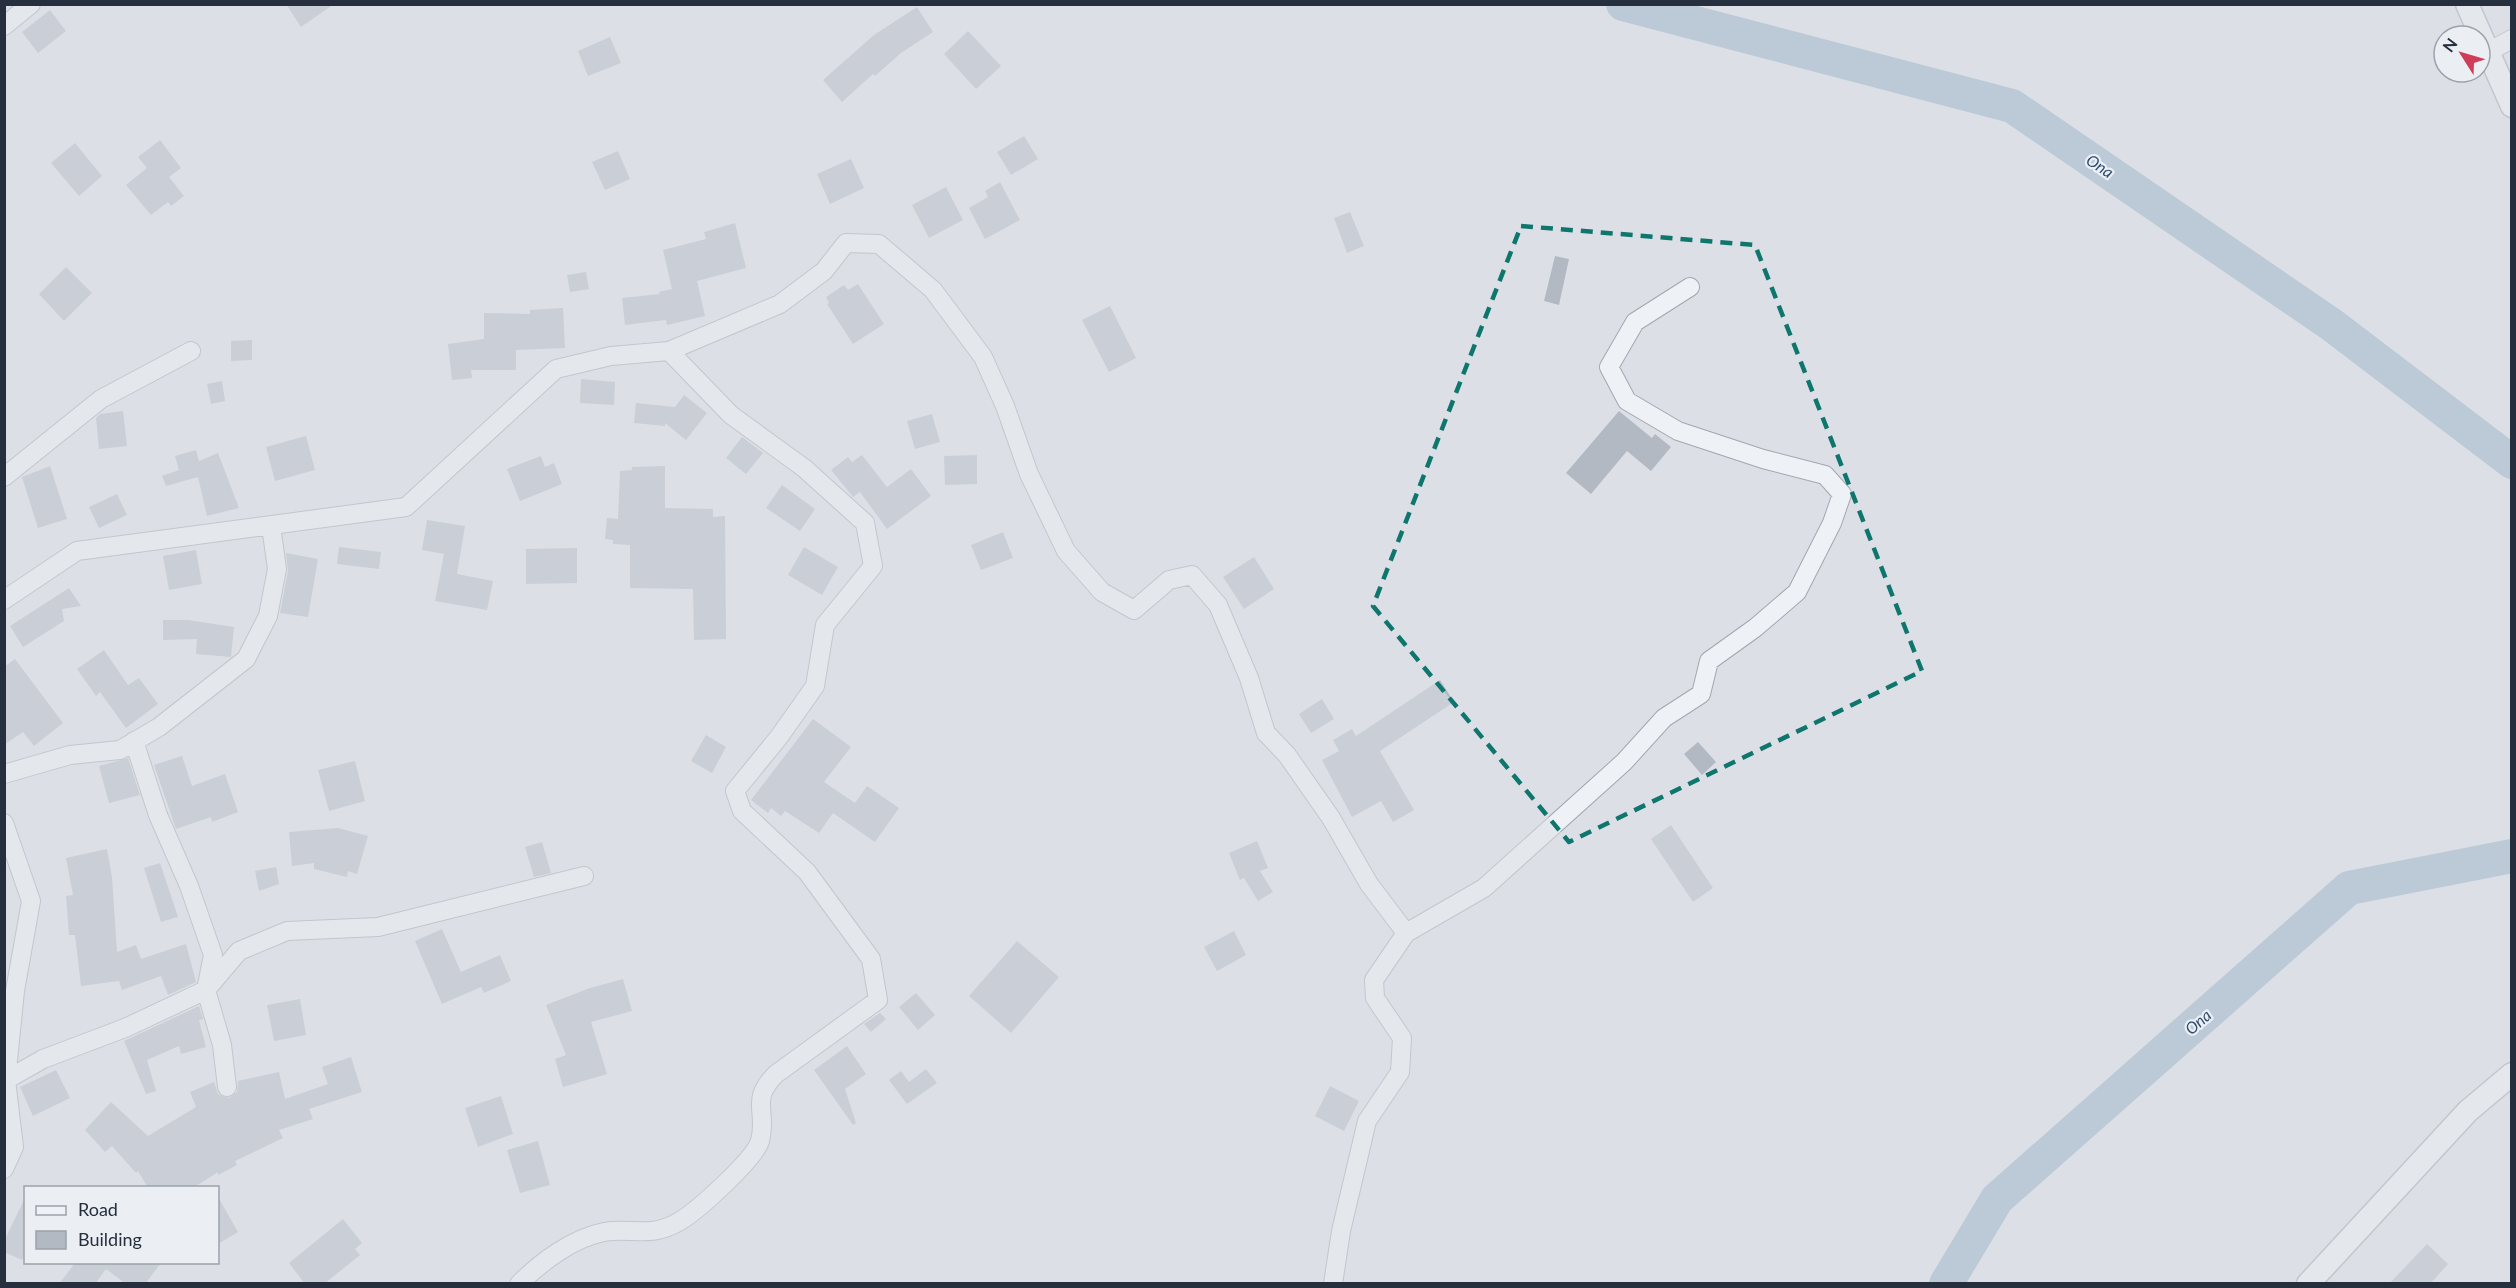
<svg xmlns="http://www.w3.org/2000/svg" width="2516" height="1288" font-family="Lato,sans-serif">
  <rect width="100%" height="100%" fill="#dce0e6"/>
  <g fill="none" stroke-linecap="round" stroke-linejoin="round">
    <!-- river -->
    <path stroke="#96afc7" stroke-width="34" d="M1623,4l389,102 320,219 180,137
      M1946,1284l51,-85 352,-311 163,-32"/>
  </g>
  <!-- building -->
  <path fill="#b3b9c3" d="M286,4h48l-33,23z
    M917,7l16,25 -32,21 -26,23 -2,-2 -31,28 -19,-22 51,-45z
    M50,10l16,21 -28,22 -16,-21z
    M968,31l33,35 -25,23 -32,-35z
    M610,37l11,26 -33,13 -10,-25z
    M1024,136l14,23 -27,16 -14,-23z
    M160,140l21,28 -12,9 15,19 -13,10 -3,-4 -17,13 -25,-30 21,-17 -9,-11z
    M75,143l27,33 -23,20 -28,-33z
    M618,151l12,28 -25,11 -13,-28z
    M851,159l13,29 -34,16 -13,-30z
    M1000,182l20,38 -35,19 -16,-31 19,-11 -3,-6z
    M946,187l17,33 -34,18 -17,-33z
    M1350,212l14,34 -17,7 -13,-35z
    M735,223l11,45 -49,13 8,35 -38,9 -1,-5 -41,5 -3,-27 38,-4 -1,-2 13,-3 -9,-39 43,-11 -2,-7z
    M1555,256l14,3 -10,46 -15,-4z
    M66,267l26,26 -28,28 -25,-27z
    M586,272l3,17 -19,3 -3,-17z
    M858,284l26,40 -31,20 -26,-40 2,-1 -3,-6 18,-12 4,5z
    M1110,306l26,52 -27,14 -27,-52z
    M563,308l2,40 -49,2v20h-45l1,8 -20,2 -4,-36 36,-5v-26l46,1v-4z
    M252,340v20l-21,1v-20z
    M581,379l34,3 -1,23 -34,-2z
    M222,381l3,20 -14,3 -4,-20z
    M684,395l23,18 -21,27 -21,-17v3l-31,-3 2,-20 39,4z
    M123,411l4,35 -28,3 -3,-31 4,-4z
    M1619,411l33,27 3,-4 16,13 -20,24 -24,-20 -36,43 -25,-21z
    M932,414l8,28 -25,7 -8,-28z
    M306,436l9,34 -40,11 -9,-34z
    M742,437l21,16 -17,21 -20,-16z
    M196,450l3,11 19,-8 21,55 -32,8 -9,-39 -32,9 -4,-10 17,-6 -4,-14z
    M862,455l25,32 24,-18 20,27 -44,33 -27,-37 -7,5 -22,-27 17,-13 4,5z
    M977,455v29l-32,1 -1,-29z
    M541,456l4,11 9,-4 8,21 -42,17 -13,-32z
    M50,466l17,53 -29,9 -16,-51z
    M665,466v42l48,1v8l12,-1 1,123 -32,1 -1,-51 -63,-1v-43l-17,-1v-4l-8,-1 2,-21 11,1 2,-48 12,-1v-3z
    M782,485l33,24 -15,22 -34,-23z
    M117,494l10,21 -28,13 -10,-21z
    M427,520l38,6 -8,48 36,7 -6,29 -52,-9 9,-47 -22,-4z
    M1003,532l10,26 -32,12 -10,-25z
    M339,547l42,5 -2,17 -42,-5z
    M804,547l34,20 -16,28 -34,-20z
    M577,548v35l-51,1v-35z
    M196,550l6,34 -33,6 -6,-34z
    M286,553l32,6 -10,58 -28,-4 8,-42z
    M1254,557l20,32 -30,20 -21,-32z
    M69,588l12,18 -19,3 2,12 -41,26 -13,-21z
    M163,620h25l46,7 -3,30 -35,-3 1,-15 -34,1z
    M104,650l24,35 11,-7 19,26 -32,24 -26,-36 -4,4 -19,-27z
    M15,659l48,64 -29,23 -11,-14 -19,13v-78z
    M1440,680l14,22 -74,49 34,59 -21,12 -12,-21 -29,16 -30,-57 17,-9 -6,-11 19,-11 4,7z
    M1322,699l12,20 -23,14 -12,-19z
    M813,719l38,28 -27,35 31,21 12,-17 32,22 -24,34 -42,-29 -14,20 -34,-22 -4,5 -10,-8 -3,5 -17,-13z
    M706,735l20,12 -14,26 -21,-12z
    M1698,742l18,20 -14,13 -18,-21z
    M182,756l10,30 33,-12 13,38 -26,10 -1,-5 -35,12 -22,-64z
    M128,758l12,37 -31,8 -10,-37z
    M355,761l10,40 -36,10 -11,-41z
    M1671,825l42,63 -20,14 -42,-63z
    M338,828l30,8 -11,38 -9,-3 -1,6 -33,-8v-6l-22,3 -3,-34z
    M1257,841l11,27 -8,3 13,21 -15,9 -14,-23 -4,2 -11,-27z
    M542,842l9,31 -17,4 -9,-30z
    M107,849l5,28 5,75 19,-7 5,14 45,-15 10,38 -28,13 -7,-19 -39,14 -3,-9 -38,5 -6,-51h-6l-3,-39 7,-1 -7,-37z
    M160,863l18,54 -17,5 -17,-54z
    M276,867l3,17 -20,7 -4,-20z
    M442,929l19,43 39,-17 11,26 -27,12 -3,-6 -39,17 -27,-63z
    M1234,931l12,24 -29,16 -13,-24z
    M1017,941l42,36 -48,56 -42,-37z
    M623,979l9,32 -41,11 16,52 -44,13 -8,-28 11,-4 -20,-50 44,-17z
    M916,993l19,22 -17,15 -19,-23z
    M300,999l6,36 -32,6 -7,-36z
    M199,1006l4,13 -4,1 7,27 -25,7 -2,-8 -32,14 9,31 -10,3 -22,-53z
    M880,1013l6,6 -15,13 -7,-8z
    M847,1046l19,28 -21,15 11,34 -3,2 -39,-55z
    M351,1057l11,35 -53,17 4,10 -34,11 4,8 -48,23 2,4 -19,10v-3l-25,16h-45l-10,-17 -2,2 -24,-27 -7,6 -20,-22 26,-28 37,34 48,-29 -6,-15 24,-10 4,12 11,4 8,-6 1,-11 41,-9 6,27 43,-15 -6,-17z
    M926,1069l11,14 -30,21 -18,-24 12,-9 8,11z
    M56,1070l14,28 -37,18 -13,-29z
    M1330,1086l29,15 -15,30 -29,-15z
    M501,1096l12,38 -35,13 -13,-39z
    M538,1141l12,44 -30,8 -13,-43z
    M26,1196v56l-4,8 -18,-8v-11z
    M218,1197l20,35 -20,12z
    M343,1219l19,24 -7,6 5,6 -36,29h-19l-16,-21z
    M2427,1244l21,20 -18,20h-41z
    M75,1263h86l-16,21h-19l-20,-15 -11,15h-36z"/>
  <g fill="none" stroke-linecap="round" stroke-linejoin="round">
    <defs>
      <path id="minor" d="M4,26l27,-22
        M2488,52l24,-13
        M669,351l111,-47 44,-33 22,-28 33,1 54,46 50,67 22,49 24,68 37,77 36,41 32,18 35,-30 23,-5 26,30 31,73 17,55 21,22 44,63 38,66 37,49
        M4,477l97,-78 90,-48
        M4,600l73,-49 329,-44 150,-138 55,-13 58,-5 62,64 73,53 61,55 8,43 -48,59 -10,61 -36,51 -44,54 7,20 65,61 64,87 7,41 -102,74c-27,27 -8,37 -16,67 -6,19 -63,70 -80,80 -30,18 -47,6 -76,11 -31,6 -63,30 -85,52
        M134,741l24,74 31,71 24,69 -7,35 16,55 5,42
        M4,774l66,-19 50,-5 39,-23 87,-68 22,-43 9,-47 -6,-43
        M4,823l27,78 -16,90 -9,89 8,67 -10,22
        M6,1080l37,-21 82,-31 81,-38 33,-39 48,-20 91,-4 206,-51
        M1333,1284l8,-53 26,-110 33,-49 2,-34 -27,-40 -1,-18 32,-47 78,-45 140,-126 40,-44 37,-24 8,-33 46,-33 42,-36 35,-69 10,-29 -17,-19 -62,-16 -85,-28 -51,-30 -18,-34 26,-45 55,-35"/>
      <path id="tertiary" d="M2467,4l45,102
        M2308,1284l160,-173 44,-37"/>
    </defs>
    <!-- minor casing -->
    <use href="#minor" stroke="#a2a7b0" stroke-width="20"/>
    <!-- tertiary casing -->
    <use href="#tertiary" stroke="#a2a7b0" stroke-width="25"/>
    <!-- minor -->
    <use href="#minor" stroke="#eef1f5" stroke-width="18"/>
    <!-- tertiary -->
    <use href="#tertiary" stroke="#eef1f5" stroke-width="22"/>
  </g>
  <!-- marked area -->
  <path d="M0 0H2516V1288H0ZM1521,226l234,19 167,426 -353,171 -196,-236z" fill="#dce0e6" fill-opacity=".55" fill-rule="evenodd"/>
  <path fill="none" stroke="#0f766e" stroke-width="4.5" stroke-dasharray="12 8" stroke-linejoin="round" d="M1521,226l234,19 167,426 -353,171 -196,-236z"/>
  <g text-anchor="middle" stroke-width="4.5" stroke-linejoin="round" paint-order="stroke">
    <!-- water labels -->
    <g font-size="16" font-style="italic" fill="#304e70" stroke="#ebeff4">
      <text transform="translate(2100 166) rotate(34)" y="6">Ona</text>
      <text transform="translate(2198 1022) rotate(-41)" y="6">Ona</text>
    </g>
  </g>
  <!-- border -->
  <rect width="2516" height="1288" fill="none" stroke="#262f3d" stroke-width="12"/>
  <!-- legend -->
  <rect x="24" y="1186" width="195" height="78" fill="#ebeff4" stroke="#9ca2ab" stroke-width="1.5"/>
  <rect x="36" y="1206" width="30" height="9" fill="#eef1f5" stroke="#9ca2ab" stroke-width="1.5"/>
  <text x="78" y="1216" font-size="18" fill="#262f3d">Road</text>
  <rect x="36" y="1231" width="30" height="18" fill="#b3b9c3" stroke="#9ca2ab" stroke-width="1.5"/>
  <text x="78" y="1246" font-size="18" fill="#262f3d">Building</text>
  <!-- north arrow -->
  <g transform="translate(2462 54) rotate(307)"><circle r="28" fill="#ebeff4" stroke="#9ca2ab" stroke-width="1.5"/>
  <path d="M0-4.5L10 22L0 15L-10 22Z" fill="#cf3d57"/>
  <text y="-9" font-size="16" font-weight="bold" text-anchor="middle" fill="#262f3d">N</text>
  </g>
</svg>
